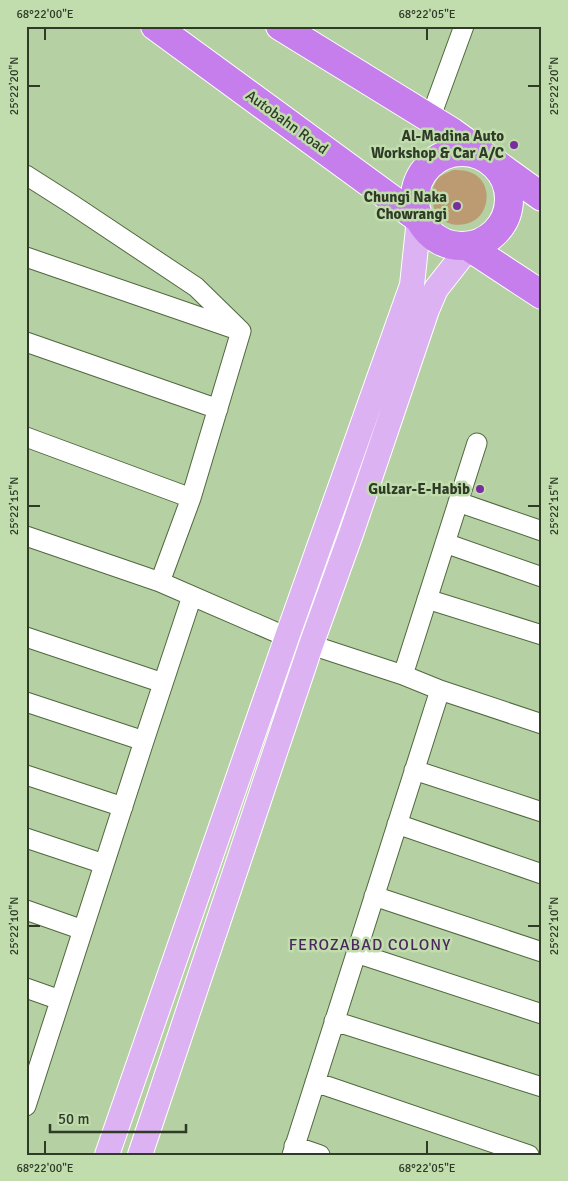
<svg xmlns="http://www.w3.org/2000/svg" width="568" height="1181" font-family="Signika,sans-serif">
  <rect width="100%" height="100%" fill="#b5d0a2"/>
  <!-- green -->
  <path fill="#bc9b72" d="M453,170c7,0 13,0 19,3 14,6 18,23 12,36 -7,18 -36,22 -47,5 -6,-9 -7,-25 0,-34 3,-5 10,-7 16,-10z"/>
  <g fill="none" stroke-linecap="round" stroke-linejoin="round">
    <defs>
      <path id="minor" d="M430,119l34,-93
        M26,175l44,28 126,84 45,44 -50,167 -31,84
        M26,257l209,72
        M26,342l192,67
        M26,437l165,61
        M458,502l84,29
        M26,536l134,46 127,55 116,38 37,15 -148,465
        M445,543l97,34
        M427,599l115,36
        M26,637l137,46
        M403,675l74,-232
        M440,690l102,34
        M26,702l118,39
        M414,770l128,42
        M26,775l97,32
        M397,824l145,50
        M26,838l78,26
        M374,896l168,56
        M26,910l57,20
        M356,953l186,61
        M26,988l34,12
        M334,1021l208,66
        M315,1082l214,73
        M26,1106l118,-365 48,-145
        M294,1146l26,9"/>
      <path id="major" d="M107,1155l180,-518 125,-352 7,-66
        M140,1155l171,-510 40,-111 76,-224 9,-21 33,-42"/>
      <path id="highway" d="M155,26l264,193
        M280,26l172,106 90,65
        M415 199a47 47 0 1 1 94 0a47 47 0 1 1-94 0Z
        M469,247l73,48"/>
    </defs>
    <!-- minor casing -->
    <use href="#minor" stroke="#50683e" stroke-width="21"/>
    <!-- major casing -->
    <use href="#major" stroke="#fff" stroke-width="26"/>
    <!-- highway casing -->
    <use href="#highway" stroke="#fff" stroke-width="30"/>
    <!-- minor -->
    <use href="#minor" stroke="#fff" stroke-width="19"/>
    <!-- major -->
    <use href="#major" stroke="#dcb2f3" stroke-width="24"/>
    <!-- highway -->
    <use href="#highway" stroke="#c57eeb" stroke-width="28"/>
  </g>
  <!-- ticks -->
  <path fill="none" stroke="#2f3a27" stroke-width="2" d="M45,28v12M427,28v12M28,86h12M528,86h12M28,506h12M528,506h12M28,926h12M528,926h12M45,1141v13M427,1141v13"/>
  <!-- markers -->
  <g fill="#7a2d9e" stroke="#c1ddae" stroke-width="2">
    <circle cx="514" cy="145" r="5"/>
    <circle cx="457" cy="206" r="5"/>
    <circle cx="480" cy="489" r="5"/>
  </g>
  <g text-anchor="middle" stroke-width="5" stroke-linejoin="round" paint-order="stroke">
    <!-- street labels -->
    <g font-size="15" fill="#2f3a27" stroke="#c1ddae">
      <text transform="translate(287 122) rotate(36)" y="5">Autobahn Road</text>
    </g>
    <!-- poi labels -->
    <g font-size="15" font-weight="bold" fill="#2f3a27" stroke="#c1ddae" text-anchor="end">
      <text x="504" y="141">Al-Madina Auto<tspan x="504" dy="17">Workshop &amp; Car A/C</tspan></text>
      <text x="447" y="202">Chungi Naka<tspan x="447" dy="17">Chowrangi</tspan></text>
      <text x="470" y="494">Gulzar-E-Habib</text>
    </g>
    <!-- neighbourhood labels -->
    <g font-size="16" letter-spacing="1" fill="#4b275e" stroke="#c1ddae">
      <text x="370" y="950">FEROZABAD COLONY</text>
    </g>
  </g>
  <!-- border -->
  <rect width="568" height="1181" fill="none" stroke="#c1ddae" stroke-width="55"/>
  <!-- scale -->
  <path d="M50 1124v8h136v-8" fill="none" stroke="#2f3a27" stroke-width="2.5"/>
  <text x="58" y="1124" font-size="15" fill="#2f3a27" stroke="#c1ddae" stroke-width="4" paint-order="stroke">50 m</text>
  <rect x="28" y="28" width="512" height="1126" fill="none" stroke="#2f3a27" stroke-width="2"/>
  <g font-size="12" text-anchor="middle" fill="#2f3a27">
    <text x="45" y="18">68°22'00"E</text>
    <text x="427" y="18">68°22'05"E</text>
    <text transform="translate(14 86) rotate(-90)" y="4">25°22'20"N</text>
    <text transform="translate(554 86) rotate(-90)" y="4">25°22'20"N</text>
    <text transform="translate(14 506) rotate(-90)" y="4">25°22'15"N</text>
    <text transform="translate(554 506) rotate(-90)" y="4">25°22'15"N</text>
    <text transform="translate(14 926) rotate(-90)" y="4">25°22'10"N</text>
    <text transform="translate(554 926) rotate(-90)" y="4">25°22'10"N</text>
    <text x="45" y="1172">68°22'00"E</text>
    <text x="427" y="1172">68°22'05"E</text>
  </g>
</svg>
